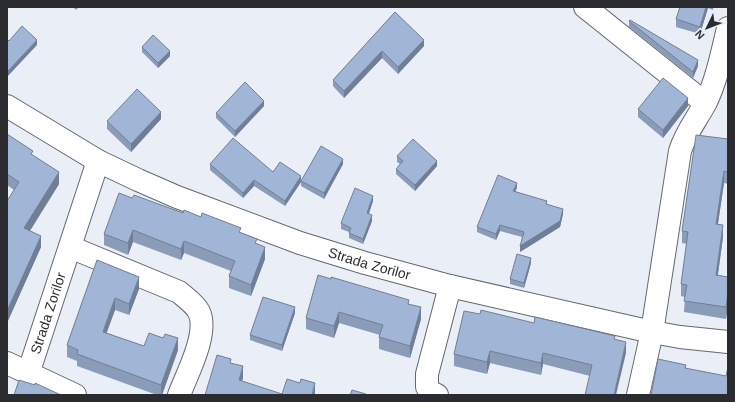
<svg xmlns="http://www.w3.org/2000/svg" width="735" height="402" font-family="Helvetica,sans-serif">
  <rect width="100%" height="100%" fill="#eaeff7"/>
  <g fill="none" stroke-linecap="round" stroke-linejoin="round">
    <defs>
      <g id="minor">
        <path d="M585,7l120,96"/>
        <path id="s1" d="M7,106l91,55 40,19 39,17 123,46 65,20 85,23 202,46 28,5 48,5"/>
        <path d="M70,247l109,45c7,6 16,12 20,20 10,21 -12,62 -20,83"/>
        <path d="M7,363l68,32"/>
        <path id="s2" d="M28,374l70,-213"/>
        <path d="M437,395l-6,-3 -4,-5v-13l23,-88"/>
        <path d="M638,395l14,-63 28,-181c6,-19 17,-32 26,-49 11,-23 16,-49 22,-74"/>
      </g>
    </defs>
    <!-- minor casing -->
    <use href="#minor" stroke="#63676e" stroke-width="24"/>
    <!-- minor -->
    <use href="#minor" stroke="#fff" stroke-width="22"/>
  </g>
  <!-- wall -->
  <path fill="#8a9cb8" d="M73,7h6l-3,3z
    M680,7h34l-1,3 -5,-2 -8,26 -24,-7v-8z
    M395,12l29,34 -26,28 -16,-16 -38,40 -11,-12v-6z
    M629,21l69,45 -5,12 -64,-51z
    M142,47l28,9 -12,12 -16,-16z
    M264,106l-29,31 -19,-19v-5z
    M688,106l-25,32 -25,-21v-8z
    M161,119l-30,33 -24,-23v-8z
    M7,134l26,22 26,28 -29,47 11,16 -34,76 7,-133 -7,-5z
    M728,139v45l-4,-1 -6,41 5,13 -5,38 10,2v26l-2,16 -42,-7 1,-15 -4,-1v-12l6,-40 -5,-1v-12z
    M397,156l40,10 -22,25 -19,-17v-5l4,-5 -3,-2z
    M210,164l63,8 28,9 42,-17 -19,35 -23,-13v-4l-16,24 -31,-20 -11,12 -33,-28z
    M517,188l-2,3 32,13 16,10 -3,13 -40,25 2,-15 -22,-6 -4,9 -19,-8v-5z
    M373,201l-4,13 3,7 -9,23 -14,-6v-6l-8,-3v-6z
    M183,213l58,20 16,11 8,15 -14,37 -22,-8v-12l2,-5 -47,-18 -3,7 -48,-18 -5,13 -24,-10v-11z
    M97,260l42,29 -10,26 -14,-5 -9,23 38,13 34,4 -16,45h-5l-80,-29v-5l-10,-4v-12z
    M531,263l-7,25 -14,-4v-5z
    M318,275l91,29 12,15 -11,39 -31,-9v-12l1,-2 -41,-12 -5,15 -28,-9v-11z
    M295,313l-13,38 -32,-11v-5z
    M480,314l54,9 81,16 11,14 -36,23 -47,-12 -2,11 -51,-12 -3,11 -33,-8v-12z"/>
  <!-- shaded-wall -->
  <path fill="#717f96" d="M706,7h2v1l-8,26v-7z
    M37,40v5l-30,32v-5z
    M424,40v6l-26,28v-7z
    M170,51v5l-12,12v-5z
    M382,51v7l-38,40v-7z
    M698,60v6l-5,12v-6z
    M688,98v8l-25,32v-8z
    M264,101v5l-29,31v-6z
    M161,112v7l-30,33v-8z
    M343,159v5l-19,35v-6z
    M437,161v5l-22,25v-6z
    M724,171v12l-8,53v-12z
    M59,172v12l-35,56v-12z
    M301,176v6l-16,24v-5z
    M254,180v6l-11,12v-5z
    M517,183v5l-4,8v-5z
    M373,196v5l-6,17v-5z
    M563,209v5l-3,13 -40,25v-6z
    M372,215v6l-9,23v-5z
    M500,225v6l-4,9v-6z
    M723,225v12l-7,50v-12z
    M133,230v12l-5,13v-12z
    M41,236v11l-34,76v-12z
    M184,241v12l-3,7v-11z
    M265,247v12l-14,37v-11z
    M531,258v5l-7,25v-5z
    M139,277v12l-10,26v-11z
    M728,292v11l-2,16v-12z
    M115,298v12l-12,33v-11z
    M295,307v6l-13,38v-6z
    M421,307v12l-11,39v-12z
    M339,312v11l-5,15v-12z
    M178,338v12l-16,45h-1v-10z
    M626,342v11l-10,42h-2z
    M490,351v12l-3,11v-12z
    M543,353v11l-2,11v-12z
    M243,366v12l-4,14v-12z
    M315,383v12h-3z"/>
  <!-- building -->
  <path fill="#a1b5d6" stroke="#717f96" d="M680,7h26l-6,20 -24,-8z
    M395,12l29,28 -26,27 -16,-16 -38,40 -11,-11z
    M630,20l68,40 -5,12 -64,-51z
    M22,26l15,14 -30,32v-33l2,2z
    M153,35l17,16 -12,12 -16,-16z
    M663,78l25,20 -25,32 -25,-21z
    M245,82l19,19 -29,30 -19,-18z
    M137,89l24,23 -30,32 -24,-23z
    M7,134l26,17 -2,3 28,18 -35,56 17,8 -34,75v-110l12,-19 -12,-8z
    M696,135l32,4v33l-4,-1 -8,53 7,1 -7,50 12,2v15l-2,15 -42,-6 3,-16 -6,-1 7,-52 -6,-1z
    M233,138l40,34 7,-10 21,14 -16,25 -31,-21 -11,13 -33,-29z
    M413,139l24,22 -22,24 -19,-16 7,-8 -6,-5z
    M321,146l22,13 -19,34 -23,-12z
    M498,175l19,8 -4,8 34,10 -1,3 17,5 -3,12 -40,25 4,-14 -24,-7 -4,9 -19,-7z
    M355,188l18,8 -6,17 5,2 -9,24 -14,-6 2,-5 -10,-5z
    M119,193l13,5 2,-3 49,18 1,-3 17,7 1,-4 39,15 -2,4 18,7 -2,4 10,4 -14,38 -22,-9 6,-15 -51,-20 -3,8 -48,-19 -5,13 -24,-9z
    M517,254l14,4 -7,25 -14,-4z
    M97,260l42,17 -10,27 -14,-6 -12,34 41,14 5,-13 14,5 2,-4 13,4 -17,47 -84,-31 1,-4 -11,-5z
    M318,275l13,4v-2l78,23 -1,4 13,3 -11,39 -31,-9 4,-12 -44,-13 -5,14 -28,-8z
    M263,297l32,10 -13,38 -32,-10z
    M481,310l53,13 1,-6 80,19 -1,3 12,3 -12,53h-29l7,-30 -49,-12 -2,10 -51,-12 -3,11 -33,-8 10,-43 16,3z
    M217,355l14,4 -1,4 13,3 -4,14 43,14 5,-15 13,4 1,-4 14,4 -3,12h-107z
    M658,359l28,6 -1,3 41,8 2,-9v28h-77z
    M19,380l16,5v-2l26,12h-47z
    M352,390l14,4 -1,1h-15z"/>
  <g text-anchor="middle" stroke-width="3.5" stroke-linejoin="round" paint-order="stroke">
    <!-- street labels -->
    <g font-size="14" fill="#2a2c2f" stroke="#eaeff7">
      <text dy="5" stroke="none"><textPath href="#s1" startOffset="397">Strada Zorilor</textPath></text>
      <text dy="5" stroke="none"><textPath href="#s2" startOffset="64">Strada Zorilor</textPath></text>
    </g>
  </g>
  <!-- border -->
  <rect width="735" height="402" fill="none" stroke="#2a2c2f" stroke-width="16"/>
  <!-- north arrow -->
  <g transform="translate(707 28) rotate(227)" stroke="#eaeff7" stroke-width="3" paint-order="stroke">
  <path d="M0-3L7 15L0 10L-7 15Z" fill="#2a2c2f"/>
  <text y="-6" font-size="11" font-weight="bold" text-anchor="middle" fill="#2a2c2f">N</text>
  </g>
</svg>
